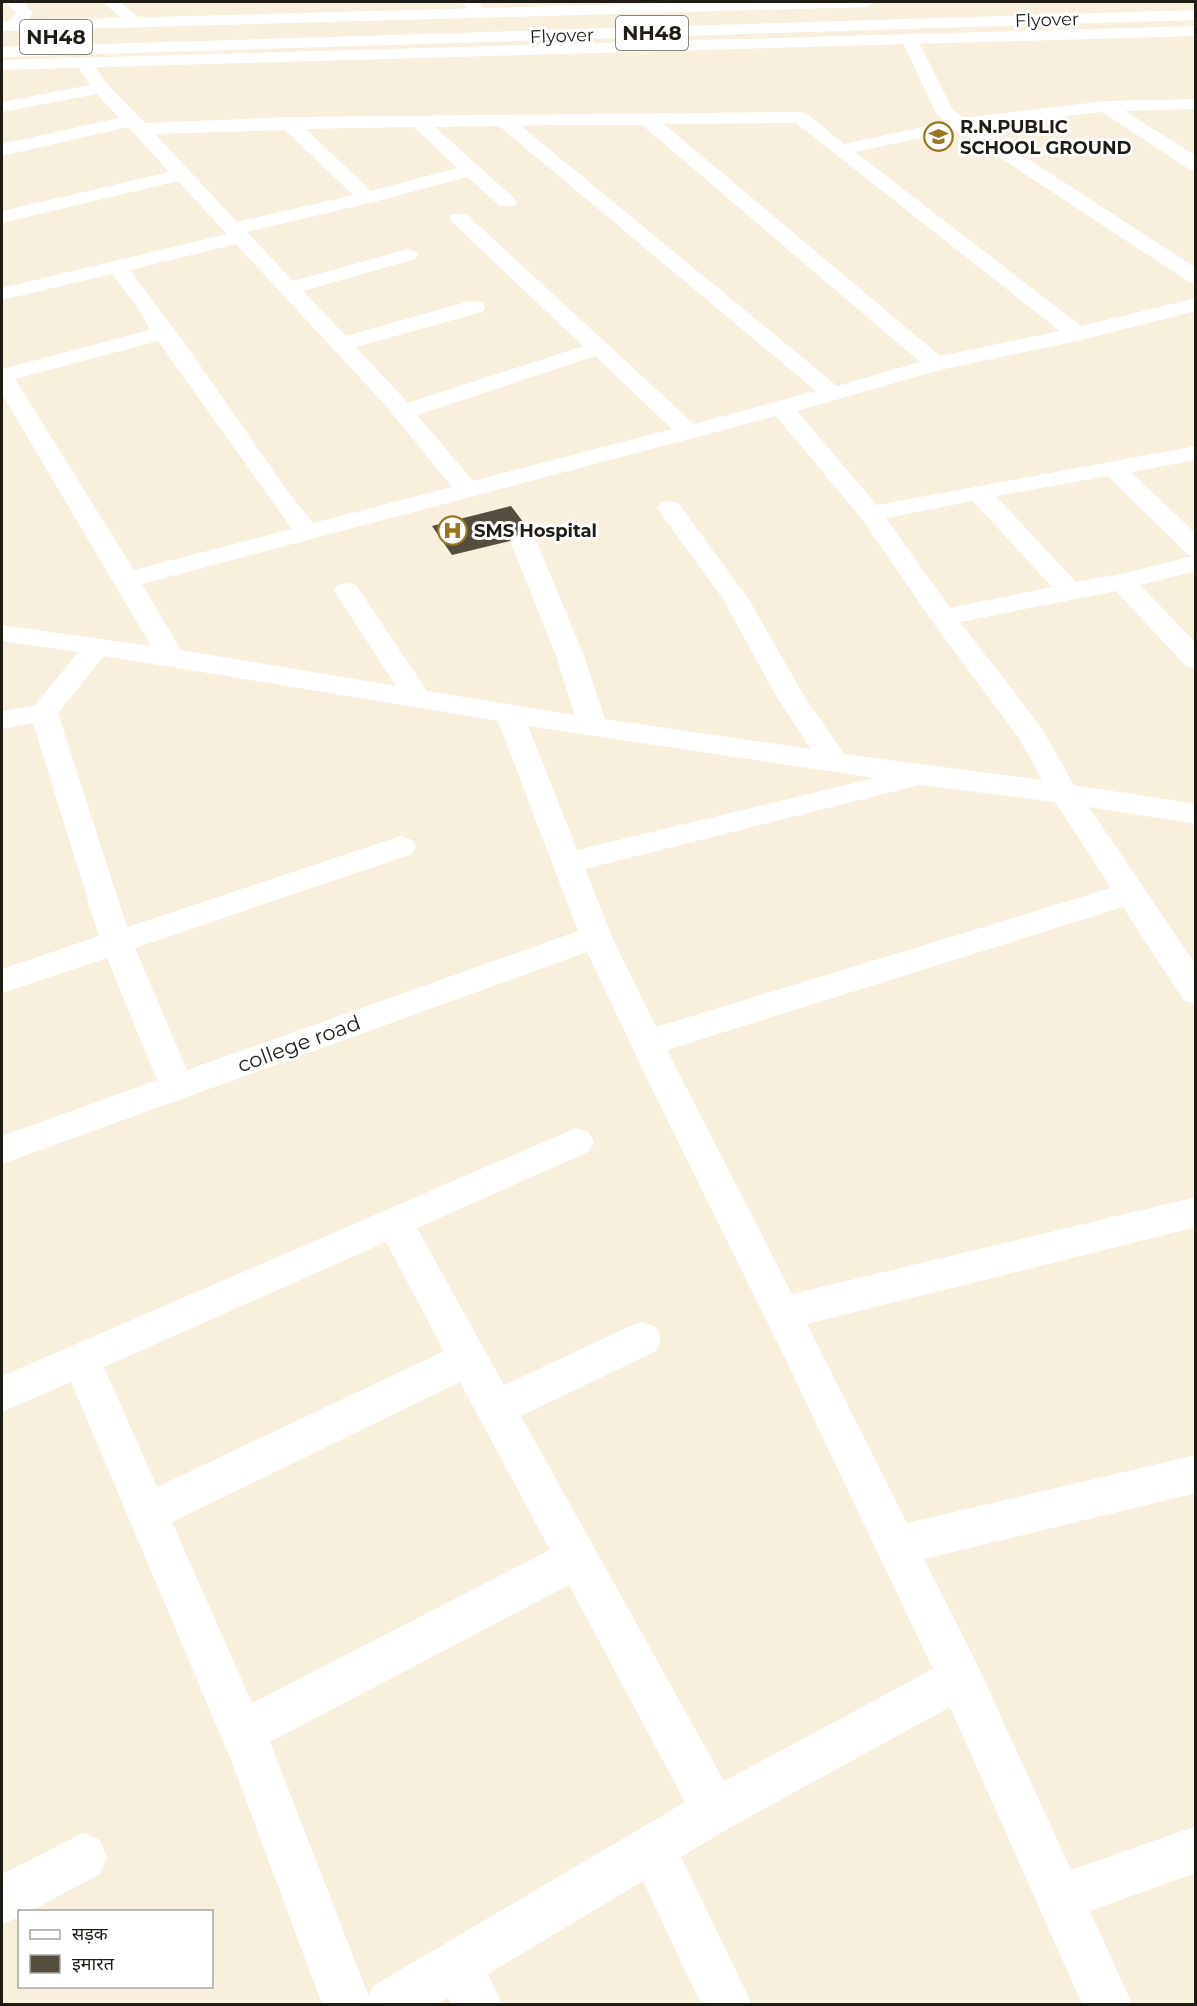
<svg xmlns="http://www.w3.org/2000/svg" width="1197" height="2006" font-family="Montserrat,'Noto Sans Devanagari',sans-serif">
  <rect width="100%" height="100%" fill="#f8efdc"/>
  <!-- building -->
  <path fill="#554d3e" d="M511,506l22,29 -10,-2 -9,3 -4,5 -58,14 -20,-29z"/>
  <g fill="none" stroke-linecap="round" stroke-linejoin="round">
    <!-- minor -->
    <path fill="#fff" fill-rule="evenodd" d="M6,2h17l10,11 -13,17 -6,1 -8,-5 10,-13z
      M103,2h17l25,21 -8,5 -6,-1z
      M461,2h17l12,11 -2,4h-12z
      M909,34l6,1 2,4 36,71 11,8 141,-17 91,-2v10l-71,2 71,45v15l-7,-2 -87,-57 -123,15 217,141v16l-7,-2 -231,-152 -103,22 226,174 115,-28v13l-119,30 -137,29 -143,41 80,94 319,-59v14l-65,12 65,62v37l-56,14 56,58v25l-10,-2 -70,-75 -156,31 81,105 33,58 122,19v20l-107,-17 107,158v39l-12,-3 -61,-94 -456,143 125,244 404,-97v30l-389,97 100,199 289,-68v38l-272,66 52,103 95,208 125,-44v47l-106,38 42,93h-50l-132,-297 -219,120 -50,30 71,147h-51l-58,-123 -155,93 14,30h-51l-3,-6 -11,6h-115l-91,-244 -160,-378 -69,30v-36l574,-248 12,4 6,10 -6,10 -171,76 87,157 124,-58 14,-5 14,5 5,12 -5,12 -135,65 203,365 209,-112 -149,-313 -133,-269 -64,-135 -585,212v-28l155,-56 -50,-122 -105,35v-24l97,-33 -66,-213 -31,6v-18l33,-6 43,-53 -76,-11v-16l149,21 -149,-252v-25l148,-39 -10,-19 -28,-37 -110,26v-12l225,-54 -49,-53 -176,42v-12l167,-39 -41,-45 -126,29v-12l117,-26 -22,-24 -95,18v-10l88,-17 -15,-22 3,-4h12l17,25 38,39 144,-6 511,-5 6,1 38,31 102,-22 -10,-9 -35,-74 2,-4zM796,123l264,208 -120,25 -276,-232zM552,125h90l278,237 -83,24 -316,-260zM499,126l317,265 -122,33 -228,-210h-14l-3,4 3,4 131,124 -175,57 -52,-56 126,-35 3,-5 -3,-5 -8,-1 -8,1 -120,34 -43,-45 112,-32 3,-4 -3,-4 -7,-2 -115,32 -46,-49 127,-30 93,-25 33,29h14l3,-4 -3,-4 -79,-71zM414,127l43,41 -86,23 -65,-62zM285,130l68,65 -116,27 -82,-88zM236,244l150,162 66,81 -139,36 -27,-34 -98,-141 -58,-78zM158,341l134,188 -158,41 -119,-191zM595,356l77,73 -199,52 -56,-66zM776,416l86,103 72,105 85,114 23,42 -198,-26 -41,-60 -55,-96 -70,-95 -9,-2 -9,2 -3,5 66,91 53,97 35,53 -206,-30 -22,-66 -46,-110 -4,-5 -9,-3 -9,3 -4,5 44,110 20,62 -148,-24 -71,-106 -9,-2 -9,2 -4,6 62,95 -215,-36 -39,-66zM1108,476l79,78 6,2 -72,18 -45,8 -80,-86zM973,501l79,86 -102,21 -64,-90zM104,656l394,65 80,210 -391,139 -52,-122 277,-94 4,-7 -4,-7 -11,-4 -274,91 -69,-214zM528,726l347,52 -298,72zM920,785l135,17 56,86 -455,139 -44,-90 -27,-68zM386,1242l58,109 -287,136 -53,-120zM460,1382l90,168 -298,153 -80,-181zM569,1585l116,217 -312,184 -4,11 -99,-255z
      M83,1833l17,7 7,17 -7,17 -71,38h-9v5l-18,7v-50z"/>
    <!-- secondary -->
    <path fill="#fff" fill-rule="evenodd" d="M707,2h168l-8,5 -865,24v-10z
      M1196,26v10l-1194,34v-10z"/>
    <!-- trunk -->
    <path fill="#fff" fill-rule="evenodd" d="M1196,10v10l-1194,37v-10z"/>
  </g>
  <!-- icons -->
  <defs>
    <symbol id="school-ring" viewBox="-11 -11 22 22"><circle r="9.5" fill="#fff" stroke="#997620" stroke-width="1.5"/><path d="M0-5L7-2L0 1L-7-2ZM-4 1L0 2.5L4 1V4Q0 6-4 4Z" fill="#997620"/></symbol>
    <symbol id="hospital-ring" viewBox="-11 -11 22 22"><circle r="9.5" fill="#fff" stroke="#997620" stroke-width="1.5"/><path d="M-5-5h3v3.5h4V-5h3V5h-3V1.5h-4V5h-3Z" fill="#997620"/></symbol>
  </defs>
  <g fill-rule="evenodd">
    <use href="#school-ring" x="922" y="120" width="33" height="33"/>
    <use href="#hospital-ring" x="436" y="514" width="33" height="33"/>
  </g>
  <g text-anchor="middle" stroke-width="6" stroke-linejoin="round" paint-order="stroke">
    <!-- far-street labels -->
    <g font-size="18" fill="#1f1c15" stroke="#fff">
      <text transform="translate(1047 20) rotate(-2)" y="6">Flyover</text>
      <text transform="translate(562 36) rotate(-2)" y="6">Flyover</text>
    </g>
    <!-- far-poi labels -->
    <g font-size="18" font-weight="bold" fill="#1f1c15" stroke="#fff" text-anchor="start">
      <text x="960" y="133">R.N.PUBLIC<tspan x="960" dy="21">SCHOOL GROUND</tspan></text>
      <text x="474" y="537">SMS Hospital</text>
    </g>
    <!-- shield labels -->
    <g fill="#fff" stroke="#62605b" stroke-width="1.5">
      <rect x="616" y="16" width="72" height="34" rx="4.5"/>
      <rect x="20" y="20" width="72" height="34" rx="4.5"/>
    </g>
    <g font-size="20" font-weight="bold" fill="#1f1c15">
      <text x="652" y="40">NH48</text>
      <text x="56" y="44">NH48</text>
    </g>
    <!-- street labels -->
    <g font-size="21" fill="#1f1c15" stroke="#fff">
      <text transform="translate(299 1044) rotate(-20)" y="7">college road</text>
    </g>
  </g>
  <!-- border -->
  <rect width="1197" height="2006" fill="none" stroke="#1f1c15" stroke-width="6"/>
  <!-- legend -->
  <rect x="18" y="1910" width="195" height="78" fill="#ffffff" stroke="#a5a4a1" stroke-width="1.5"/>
  <rect x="30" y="1930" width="30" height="9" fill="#ffffff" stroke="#a5a4a1" stroke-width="1.5"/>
  <text x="72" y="1940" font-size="18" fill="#1f1c15">सड़क</text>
  <rect x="30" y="1955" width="30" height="18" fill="#554d3e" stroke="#a5a4a1" stroke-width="1.5"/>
  <text x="72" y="1970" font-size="18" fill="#1f1c15">इमारत</text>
</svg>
